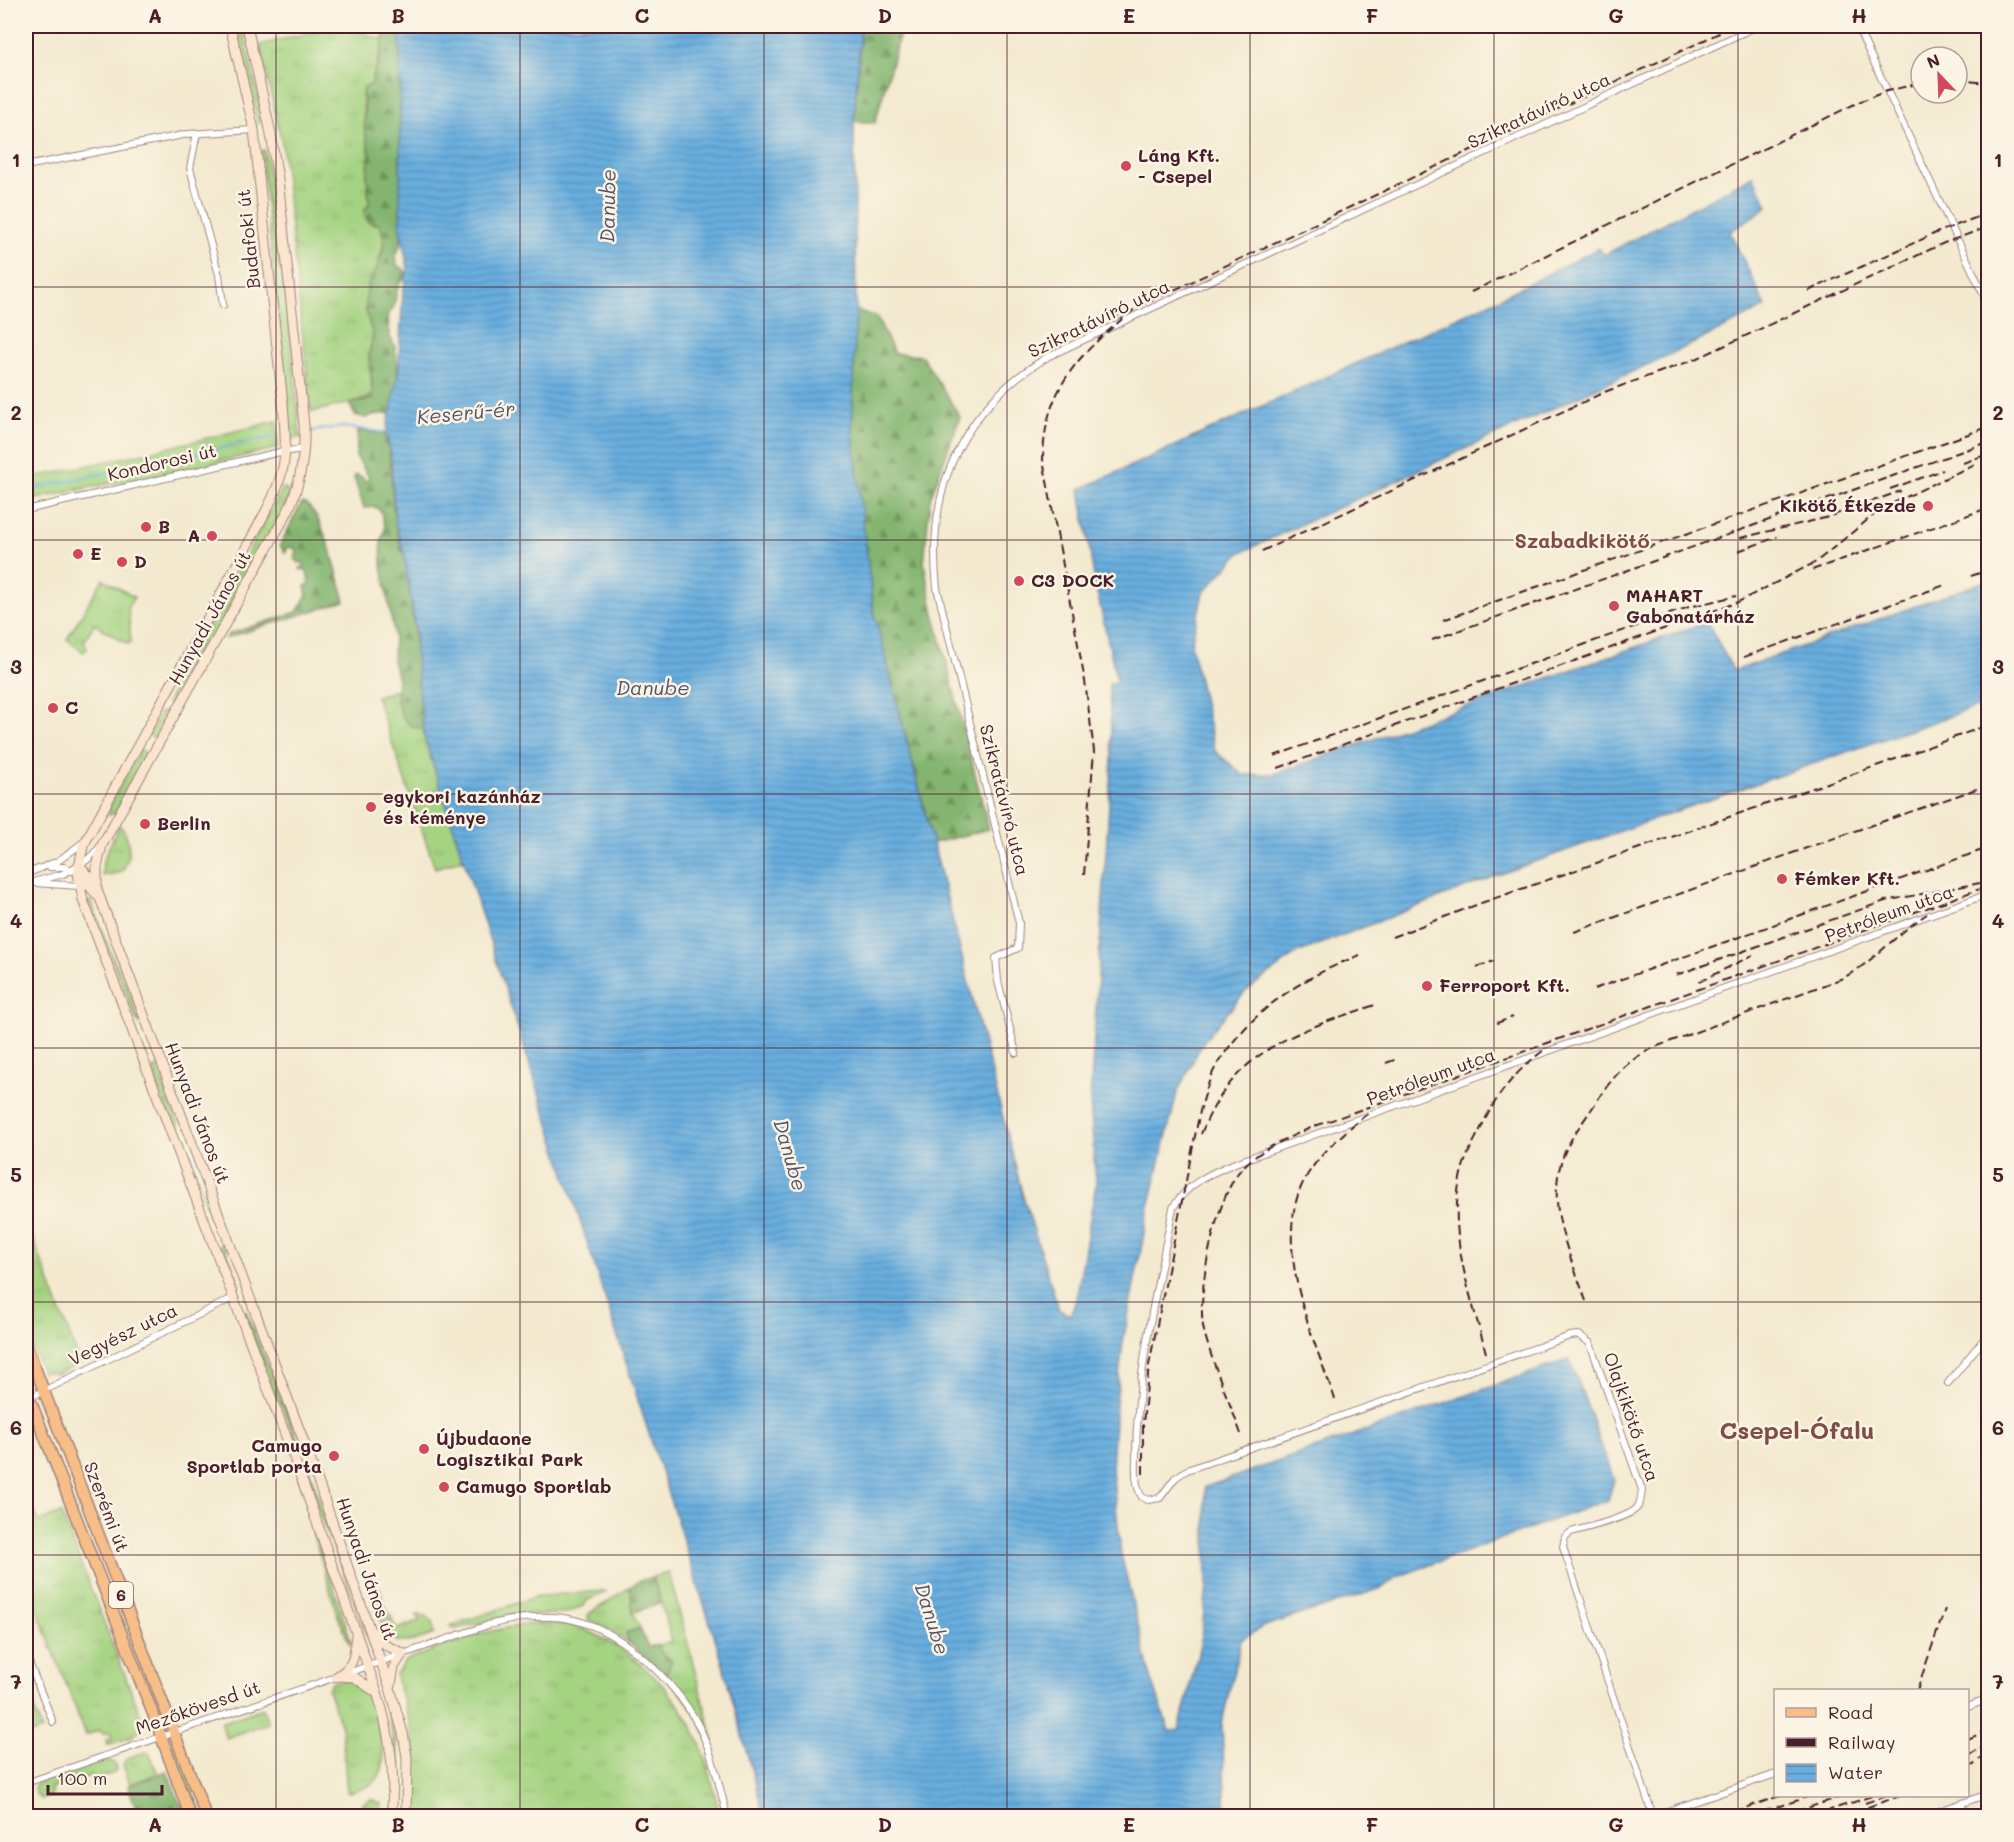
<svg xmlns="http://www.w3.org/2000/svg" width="2014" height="1842" font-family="Mali,sans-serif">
  <defs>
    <pattern id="grass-tufts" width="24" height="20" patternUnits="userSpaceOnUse" patternTransform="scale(1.5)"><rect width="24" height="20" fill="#a4d381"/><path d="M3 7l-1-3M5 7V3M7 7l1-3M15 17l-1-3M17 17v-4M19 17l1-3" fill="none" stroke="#8fb570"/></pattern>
    <pattern id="forest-firs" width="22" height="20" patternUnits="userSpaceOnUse" patternTransform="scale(1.5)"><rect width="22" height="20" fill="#83b56f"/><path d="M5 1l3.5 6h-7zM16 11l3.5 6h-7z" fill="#6d935b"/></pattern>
    <pattern id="water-rules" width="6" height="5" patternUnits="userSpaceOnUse" patternTransform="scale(1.5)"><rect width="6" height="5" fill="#68aedf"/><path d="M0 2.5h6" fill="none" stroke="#588db5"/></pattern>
  </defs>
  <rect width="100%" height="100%" fill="#fcf5e5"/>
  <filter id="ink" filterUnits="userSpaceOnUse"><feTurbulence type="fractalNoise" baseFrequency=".0167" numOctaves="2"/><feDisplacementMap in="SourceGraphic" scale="12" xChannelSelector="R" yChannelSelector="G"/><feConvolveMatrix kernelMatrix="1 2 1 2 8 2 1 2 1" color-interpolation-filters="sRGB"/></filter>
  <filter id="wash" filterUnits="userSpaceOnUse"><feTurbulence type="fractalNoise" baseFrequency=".008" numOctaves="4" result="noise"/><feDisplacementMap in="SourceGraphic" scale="24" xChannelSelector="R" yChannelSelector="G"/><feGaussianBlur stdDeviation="1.35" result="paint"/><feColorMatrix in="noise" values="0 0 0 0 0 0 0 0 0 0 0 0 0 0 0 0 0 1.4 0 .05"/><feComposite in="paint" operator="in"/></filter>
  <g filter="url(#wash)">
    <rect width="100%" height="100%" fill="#f3e9cf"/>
    <!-- grass -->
    <path fill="url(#grass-tufts)" stroke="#777956" stroke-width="1.5" d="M235,26h7l20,87 -1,6 -3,5z
      M337,26h16l10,7 21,7c-3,14 -12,32 -12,45l-10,8 3,38 5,23 -3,21 2,29 -5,7 9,13h6c9,13 3,26 -1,40 -5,22 -2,47 -4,70 -1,7 -5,14 -5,22 0,15 5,28 2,42l-60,14 -29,-269 -22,-98z
      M265,150c15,95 28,191 35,287l-7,2 -2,-1 -30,-287z
      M277,421l1,27 -156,36 -1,-3 -95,20v-22l128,-28z
      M283,488h2l5,7 -8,17 -107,194 -3,1 -5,-5z
      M103,579l31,18 -6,10 3,35 -3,2 -34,-20 -10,17 3,8 -4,3 -16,-13z
      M397,690l-1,8 16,29 11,1 40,131 -28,9 -59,-172z
      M161,712h2l6,5 -12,21 -3,1 -5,-5z
      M142,750l6,5 -33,58 -7,2 2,-9 29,-55z
      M119,825c12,11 13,34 2,47l-19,4 1,-15z
      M91,901l24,61 13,25 12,36 -3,-1c-15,-40 -33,-80 -49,-120z
      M155,1067l3,2 21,55 -2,4 -4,-1 -21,-56z
      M187,1150l3,2 26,70 -5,-3 -26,-67z
      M26,1220l54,143 -23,11 -11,-3 -3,3 -17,-42z
      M222,1239l15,40 1,5 -3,3 -15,-39z
      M246,1311c16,43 36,85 52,128l-2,3 -13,-34 -11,-19 -29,-77z
      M305,1461h1l65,187 -31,-85 -22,-52 -4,-20z
      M26,1495l13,27 22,-9 83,211c-7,15 -23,16 -37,21l-1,-5 6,-2 -2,-6 -7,2 -2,-4 -15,5 -60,-154z
      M313,1533l4,2 33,103v7l-13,-32z
      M669,1573l44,166 -4,1c-11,-25 -25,-46 -44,-65l7,-14 -15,-12 2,-4 13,-4 -19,-64z
      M375,1585l5,3 4,16 8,13h-9l1,5 8,-3 5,10 22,-8 -2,-6 9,1 7,6 1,12c-18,7 -37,15 -50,-3l-15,-42z
      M630,1587l3,26 7,15 -14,5 3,10 -24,-16 -16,-7 -1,-3 1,-3z
      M602,1591l4,1 -18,8 -5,6 -11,5 -11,3 -50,1 -56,14 -5,-3 88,-30z
      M533,1624h25l21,3 -1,2 2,1 2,-2c48,21 93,60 115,109 12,24 16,53 23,79h-308c2,-28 4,-58 -1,-86 -3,-19 -12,-36 -15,-55l9,-14c41,-16 83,-33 128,-37z
      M351,1679c6,4 15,9 18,15 5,10 7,24 10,36 7,32 10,55 -30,62l-2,-1 -5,-61 -14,-41 4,-7z
      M378,1679c12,14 26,98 23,120l-4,-4c1,-41 -7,-77 -19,-116z
      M32,1704l10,26 -16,6v-13z
      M263,1708l5,15 -42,15 -5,-15z
      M173,1744l2,1 27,71h-8l-23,-66z
      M145,1752l5,2 8,20 -28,10 -7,-19 4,-7z
      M104,1760h4l7,4 1,5 -2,4 -20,7 -2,-5 -42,14 2,6 -10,4 -5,-3 -3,-7 2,-6z
      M371,1799l10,5 2,12h-23l2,-12z"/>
    <!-- forest -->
    <path fill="url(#forest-firs)" stroke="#666a4d" stroke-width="1.5" d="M384,26h16l1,215 -5,16 1,9 6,2 4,7 -9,11 -5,23 -5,5 1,21 6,12 3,27 -7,39 -19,2 -6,3 -11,-3 -6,-11 19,-4 5,-9 -4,-36 4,-19 -7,-24v-15l2,-13 10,-19 5,-15 1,-15 -5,-11 -11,-2 -4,-11 5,-7 -2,-29 3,-21 -5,-23 -1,-33 -2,-5 2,-5 8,-4c0,-11 4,-13 7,-23 3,-12 5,-23 5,-35z
      M861,26h41l-27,97 -21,-2z
      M856,310l21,7 17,36 28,3 38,61 -30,82 -6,64 9,46 56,220 -56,14 -60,-235 -21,-182z
      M358,430l28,5c7,29 4,58 9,87 3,17 10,33 12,50 8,51 10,103 16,156l-11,-1 -10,-10 -6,-19 2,-18 -5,-20 1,-27 -12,-67 -1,-24 4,-14 -4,-16 -5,-5 -12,1 -10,-30 2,-3 6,2 3,4h2l2,-4 -13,-21z
      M303,503c20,6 36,78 42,98l-119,37 3,-4 68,-22 10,-17 -2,-9 5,-2 -4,-15 -5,1 -1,-2 4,-1 -1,-5 -4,1 -5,-5 4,-7 -9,-5 -4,7 -5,-8 21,-41z
      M653,1577l8,25 -28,11 -3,-26 9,-6z
      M640,1628l8,19 11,-2 -1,4 14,12 -7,14 -36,-32 -3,-10z
      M167,1771l18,45h-46l-11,-30z"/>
    <!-- water -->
    <path fill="url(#water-rules)" stroke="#596685" stroke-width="1.5" d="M400,26h461l-7,95 2,189 -4,116 21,182 150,588 36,114 11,5 6,-15 20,-116 -6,-84 22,-341 -3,-75 8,-3 -22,-98 -15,-94 422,-192 97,-49 5,7 149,-79 15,30 -38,26 36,75 -76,38 -450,208 -37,40 -12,52 24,106 28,24 31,-1 433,-152 27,49 254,-91v123l-308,107 -182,65 -201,78 -52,39 -42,50 -26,51 -28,114 -26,135 -7,61 -4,66 9,85 27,113 21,64 10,-1 21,-85 7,-58 -2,-100 365,-128 44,121 -6,20 -211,77 -15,11 -120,39 -21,13 -19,83 4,93h-462l-44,-162 -296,-917 -9,-89 1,-15 -12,-79 -9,-32 -4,-66 -5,-23 12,-59 5,-82 5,-24 -8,-38z"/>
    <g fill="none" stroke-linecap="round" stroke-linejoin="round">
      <!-- stream -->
      <path stroke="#68aedf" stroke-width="2" d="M311,431l32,-4 46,6
        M26,490l252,-54"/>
    </g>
  </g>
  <g filter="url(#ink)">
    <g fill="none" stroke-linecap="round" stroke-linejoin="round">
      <defs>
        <path id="street" d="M1854,26l6,7 128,271
          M197,133l-7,35 29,107 4,30
          M26,166l162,-32 66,-4
          M1979,285l9,3
          M26,510l254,-58 25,-3
          M50,867h14l8,4
          M26,874l32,-13 26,-19
          M35,883l44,3
          M26,884l37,-10 24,-14 14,-14
          M1016,1053l-18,-72 -2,-23 22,-10 1,-25 -82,-335c-9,-81 11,-151 75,-206 11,-10 25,-18 37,-26l708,-330
          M1948,1383l40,-49
          M29,1398l204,-100
          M26,1655l27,67
          M1968,1707l20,-8
          M1776,1774l-123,42 -90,-269 2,-10 6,-5c14,-4 56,-14 65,-23 5,-5 5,-12 6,-19l-52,-147 -11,-8 -9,1 -383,134 -12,8 -15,20 -12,2 -6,-3c-8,-12 -6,-31 -6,-44 1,-84 21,-164 37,-245 13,-24 38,-35 62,-45l753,-269
          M26,1783l462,-158c27,-7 58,-12 86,-5 50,11 107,67 128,113 12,26 18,56 25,83
          M1961,1804l5,12
          M1925,1816l63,-22"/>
        <path id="secondary" d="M230,26l24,104 29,274c4,48 5,66 -18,109l-182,333 -5,27 5,27 210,555 84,237c13,41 19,82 14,124
          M247,26l23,103 8,50 26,246c1,31 -3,58 -16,86l-186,334 -5,22v23l210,560 83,238 13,45 4,24 -1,59
          M79,865l18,20
          M78,873l20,23
          M373,1632l14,14 16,7 -9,14 -3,18
          M338,1676l16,1 22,15
          M336,1677c20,-12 18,-21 20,-42"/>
        <path id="primary" d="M26,1344l180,472
          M26,1389l127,325 37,102"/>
      </defs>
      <!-- street casing -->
      <use href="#street" stroke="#9e847d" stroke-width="8"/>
      <!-- secondary casing -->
      <use href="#secondary" stroke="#9e847d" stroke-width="11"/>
      <!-- primary casing -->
      <use href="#primary" stroke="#9e847d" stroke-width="13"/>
      <!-- street -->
      <use href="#street" stroke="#fff" stroke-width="6"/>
      <!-- secondary -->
      <use href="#secondary" stroke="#fce5cf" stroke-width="9"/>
      <!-- primary -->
      <use href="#primary" stroke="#f7be88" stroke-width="10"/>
      <!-- rail -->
      <path stroke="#4a1f2b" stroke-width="2" stroke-dasharray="9 4.5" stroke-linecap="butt" d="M1957,80l31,3
        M1808,291l128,-58 52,-20
        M1471,292l390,-191 26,-10 34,-8
        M1098,325l22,-10
        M1963,463l25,-9
        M1890,489l53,-19
        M1740,538l85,-20 76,-27
        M1262,551l345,-160 89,-32 248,-116 44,-16
        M1738,551l39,-14
        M1812,570l176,-62
        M1971,576l17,-6
        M1443,620l545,-193
        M1432,640l556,-198
        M1744,657l201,-72
        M1274,756l415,-149 47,-11
        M1278,768l460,-166 78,-40 65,-53 94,-45
        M1084,875l10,-124 -9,-70 -42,-221c1,-74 39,-109 93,-152l598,-282
        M1574,932l252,-91 162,-56
        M1392,937l92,-35 395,-137 109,-40
        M1477,967l17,-6
        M1676,975l209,-74 95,-18
        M1699,982l54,-27
        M1594,989l394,-141
        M1497,1023l16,-6
        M1386,1063l11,-4
        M1201,1134c34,-86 97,-103 177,-130
        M1586,1301c-16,-47 -42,-96 -22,-147 7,-17 19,-32 29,-47 16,-26 33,-47 62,-60l188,-69c32,-17 54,-45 84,-64
        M1486,1353c-15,-58 -39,-119 -25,-179 4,-16 12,-31 20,-46 15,-33 36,-59 66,-80
        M1335,1399c-22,-61 -61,-148 -34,-212 9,-20 23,-35 39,-50 10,-9 20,-19 32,-26
        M1241,1434c-12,-34 -28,-68 -37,-103 -9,-36 13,-140 40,-165 20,-19 46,-29 71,-40l673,-240
        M1143,1474v-50l6,-59 51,-254c5,-16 9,-34 18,-48 35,-54 83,-85 142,-108
        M1917,1690l28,-81
        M1968,1739l20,-9
        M1968,1755l20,-10
        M1968,1768l20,-15
        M1865,1803l21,-7
        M1721,1816l59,-20
        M1751,1816l59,-20
        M1767,1816l23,-8
        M1783,1816l60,-20
        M1812,1816l60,-20
        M1842,1816l58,-20"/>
    </g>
  </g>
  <!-- grid -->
  <path fill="none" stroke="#4a1f2b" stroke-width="1.5" stroke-opacity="0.55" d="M276,26v1790M520,26v1790M764,26v1790M1007,26v1790M1250,26v1790M1494,26v1790M1738,26v1790M26,287h1962M26,540h1962M26,794h1962M26,1048h1962M26,1302h1962M26,1555h1962"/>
  <!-- markers -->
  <g fill="#d1495b" stroke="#fcf5e5" stroke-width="2">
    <circle cx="1126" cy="166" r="6"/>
    <circle cx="1928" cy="506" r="6"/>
    <circle cx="146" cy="527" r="6"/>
    <circle cx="212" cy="536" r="6"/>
    <circle cx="78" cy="554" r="6"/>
    <circle cx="122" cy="562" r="6"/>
    <circle cx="1019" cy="581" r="6"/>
    <circle cx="1614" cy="606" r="6"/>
    <circle cx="53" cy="708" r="6"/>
    <circle cx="371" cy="807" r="6"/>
    <circle cx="145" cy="824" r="6"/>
    <circle cx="1782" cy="879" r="6"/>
    <circle cx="1427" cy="986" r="6"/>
    <circle cx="424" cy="1449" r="6"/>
    <circle cx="334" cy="1456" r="6"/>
    <circle cx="444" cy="1487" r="6"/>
  </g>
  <g text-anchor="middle" stroke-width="5" stroke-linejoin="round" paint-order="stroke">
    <!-- shield labels -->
    <rect fill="#fcf5e5" stroke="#7f5f63" stroke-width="1.5" x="109" y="1582" width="24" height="26" rx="4.5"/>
    <g font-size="16" font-weight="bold" fill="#4a1f2b">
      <text x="121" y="1601">6</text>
    </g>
    <!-- street labels -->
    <g font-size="18" fill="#4a1f2b" stroke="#fcf5e5">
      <text transform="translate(1539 111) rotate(-25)" y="6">Szikratávíró utca</text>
      <text transform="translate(249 239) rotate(-96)" y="6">Budafoki út</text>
      <text transform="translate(1099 319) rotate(-26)" y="6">Szikratávíró utca</text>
      <text transform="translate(162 463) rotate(-13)" y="6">Kondorosi út</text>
      <text transform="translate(210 618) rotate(-61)" y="6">Hunyadi János út</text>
      <text transform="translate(1004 800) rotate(76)" y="6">Szikratávíró utca</text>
      <text transform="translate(1889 914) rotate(-20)" y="6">Petróleum utca</text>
      <text transform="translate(1431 1077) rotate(-20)" y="6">Petróleum utca</text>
      <text transform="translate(197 1113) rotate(69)" y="6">Hunyadi János út</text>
      <text transform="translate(123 1335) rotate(-26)" y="6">Vegyész utca</text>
      <text transform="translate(1631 1417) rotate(71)" y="6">Olajkikötő utca</text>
      <text transform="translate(106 1507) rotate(69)" y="6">Szerémi út</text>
      <text transform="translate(366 1569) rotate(71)" y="6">Hunyadi János út</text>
      <text transform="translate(198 1708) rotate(-19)" y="6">Mezőkövesd út</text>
    </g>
    <!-- poi labels -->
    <g font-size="18" font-weight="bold" fill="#4a1f2b" stroke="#fcf5e5" text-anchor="start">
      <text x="1138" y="162">Láng Kft.<tspan x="1138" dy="21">- Csepel</tspan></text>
      <text x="1916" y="512" text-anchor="end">Kikötő Étkezde</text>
      <text x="158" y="533">B</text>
      <text x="200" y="542" text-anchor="end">A</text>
      <text x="90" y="560">E</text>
      <text x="134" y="568">D</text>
      <text x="1031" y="587">C3 DOCK</text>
      <text x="1626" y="602">MAHART<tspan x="1626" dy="21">Gabonatárház</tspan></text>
      <text x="65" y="714">C</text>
      <text x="383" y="803">egykori kazánház<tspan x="383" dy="21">és kéménye</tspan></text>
      <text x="157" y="830">Berlin</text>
      <text x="1794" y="885">Fémker Kft.</text>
      <text x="1439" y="992">Ferroport Kft.</text>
      <text x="436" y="1445">Újbudaone<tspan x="436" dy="21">Logisztikai Park</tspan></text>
      <text x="322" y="1452" text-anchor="end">Camugo<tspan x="322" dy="21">Sportlab porta</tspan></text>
      <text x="456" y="1493">Camugo Sportlab</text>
    </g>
    <!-- water labels -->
    <g font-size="20" font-style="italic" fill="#54516a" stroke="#fcf5e5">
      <text transform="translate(608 206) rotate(-89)" y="7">Danube</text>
      <text transform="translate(466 413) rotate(-5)" y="7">Keserű-ér</text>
      <text x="653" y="695">Danube</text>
      <text transform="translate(790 1155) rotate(74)" y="7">Danube</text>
      <text transform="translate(932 1619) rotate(73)" y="7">Danube</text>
    </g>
    <!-- neighbourhood labels -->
    <g font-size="20" font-weight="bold" fill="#814d46" stroke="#fcf5e5">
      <text x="1582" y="548">Szabadkikötő</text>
    </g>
    <!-- district labels -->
    <g font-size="24" font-weight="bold" fill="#814d46" stroke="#fcf5e5">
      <text x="1797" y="1439">Csepel-Ófalu</text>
    </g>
  </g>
  <!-- margin -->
  <rect width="2014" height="1842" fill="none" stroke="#fcf5e5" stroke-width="66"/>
  <!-- legend -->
  <rect x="1774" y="1689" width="195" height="108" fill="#fcf5e5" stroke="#b59f9b" stroke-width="1.5"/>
  <rect x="1786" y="1708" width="30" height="9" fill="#f7be88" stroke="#b59f9b" stroke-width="1.5"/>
  <text x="1828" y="1719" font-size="18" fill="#4a1f2b">Road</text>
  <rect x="1786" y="1738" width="30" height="9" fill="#4a1f2b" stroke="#b59f9b" stroke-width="1.5"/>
  <text x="1828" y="1749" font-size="18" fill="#4a1f2b">Railway</text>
  <rect x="1786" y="1764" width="30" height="18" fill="url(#water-rules)" stroke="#b59f9b" stroke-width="1.5"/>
  <text x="1828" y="1779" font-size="18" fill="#4a1f2b">Water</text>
  <!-- north arrow -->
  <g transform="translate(1939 75) rotate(337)"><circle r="28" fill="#fcf5e5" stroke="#b59f9b" stroke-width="1.5"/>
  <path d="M0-4.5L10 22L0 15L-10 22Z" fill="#d1495b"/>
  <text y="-9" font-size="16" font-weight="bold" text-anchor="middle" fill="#4a1f2b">N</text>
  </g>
  <!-- scale -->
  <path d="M48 1785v9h114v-9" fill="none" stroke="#4a1f2b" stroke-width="3"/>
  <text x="57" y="1785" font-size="18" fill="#4a1f2b" stroke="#fcf5e5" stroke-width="4.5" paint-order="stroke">100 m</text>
  <rect x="33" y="33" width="1948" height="1776" fill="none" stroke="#4a1f2b" stroke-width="2"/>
  <g font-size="20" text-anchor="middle" font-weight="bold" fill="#4a1f2b">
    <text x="155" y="23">A</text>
    <text x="398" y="23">B</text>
    <text x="642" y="23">C</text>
    <text x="885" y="23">D</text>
    <text x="1129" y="23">E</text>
    <text x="1372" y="23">F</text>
    <text x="1616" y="23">G</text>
    <text x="1859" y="23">H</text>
    <text x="16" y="167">1</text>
    <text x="1998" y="167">1</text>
    <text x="16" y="420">2</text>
    <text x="1998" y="420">2</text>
    <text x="16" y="674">3</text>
    <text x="1998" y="674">3</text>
    <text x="16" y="928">4</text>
    <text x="1998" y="928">4</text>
    <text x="16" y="1182">5</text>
    <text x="1998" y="1182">5</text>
    <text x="16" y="1435">6</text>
    <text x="1998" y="1435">6</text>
    <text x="16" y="1689">7</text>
    <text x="1998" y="1689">7</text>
    <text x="155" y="1832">A</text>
    <text x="398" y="1832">B</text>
    <text x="642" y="1832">C</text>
    <text x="885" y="1832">D</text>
    <text x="1129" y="1832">E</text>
    <text x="1372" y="1832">F</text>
    <text x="1616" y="1832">G</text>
    <text x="1859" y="1832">H</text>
  </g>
</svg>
